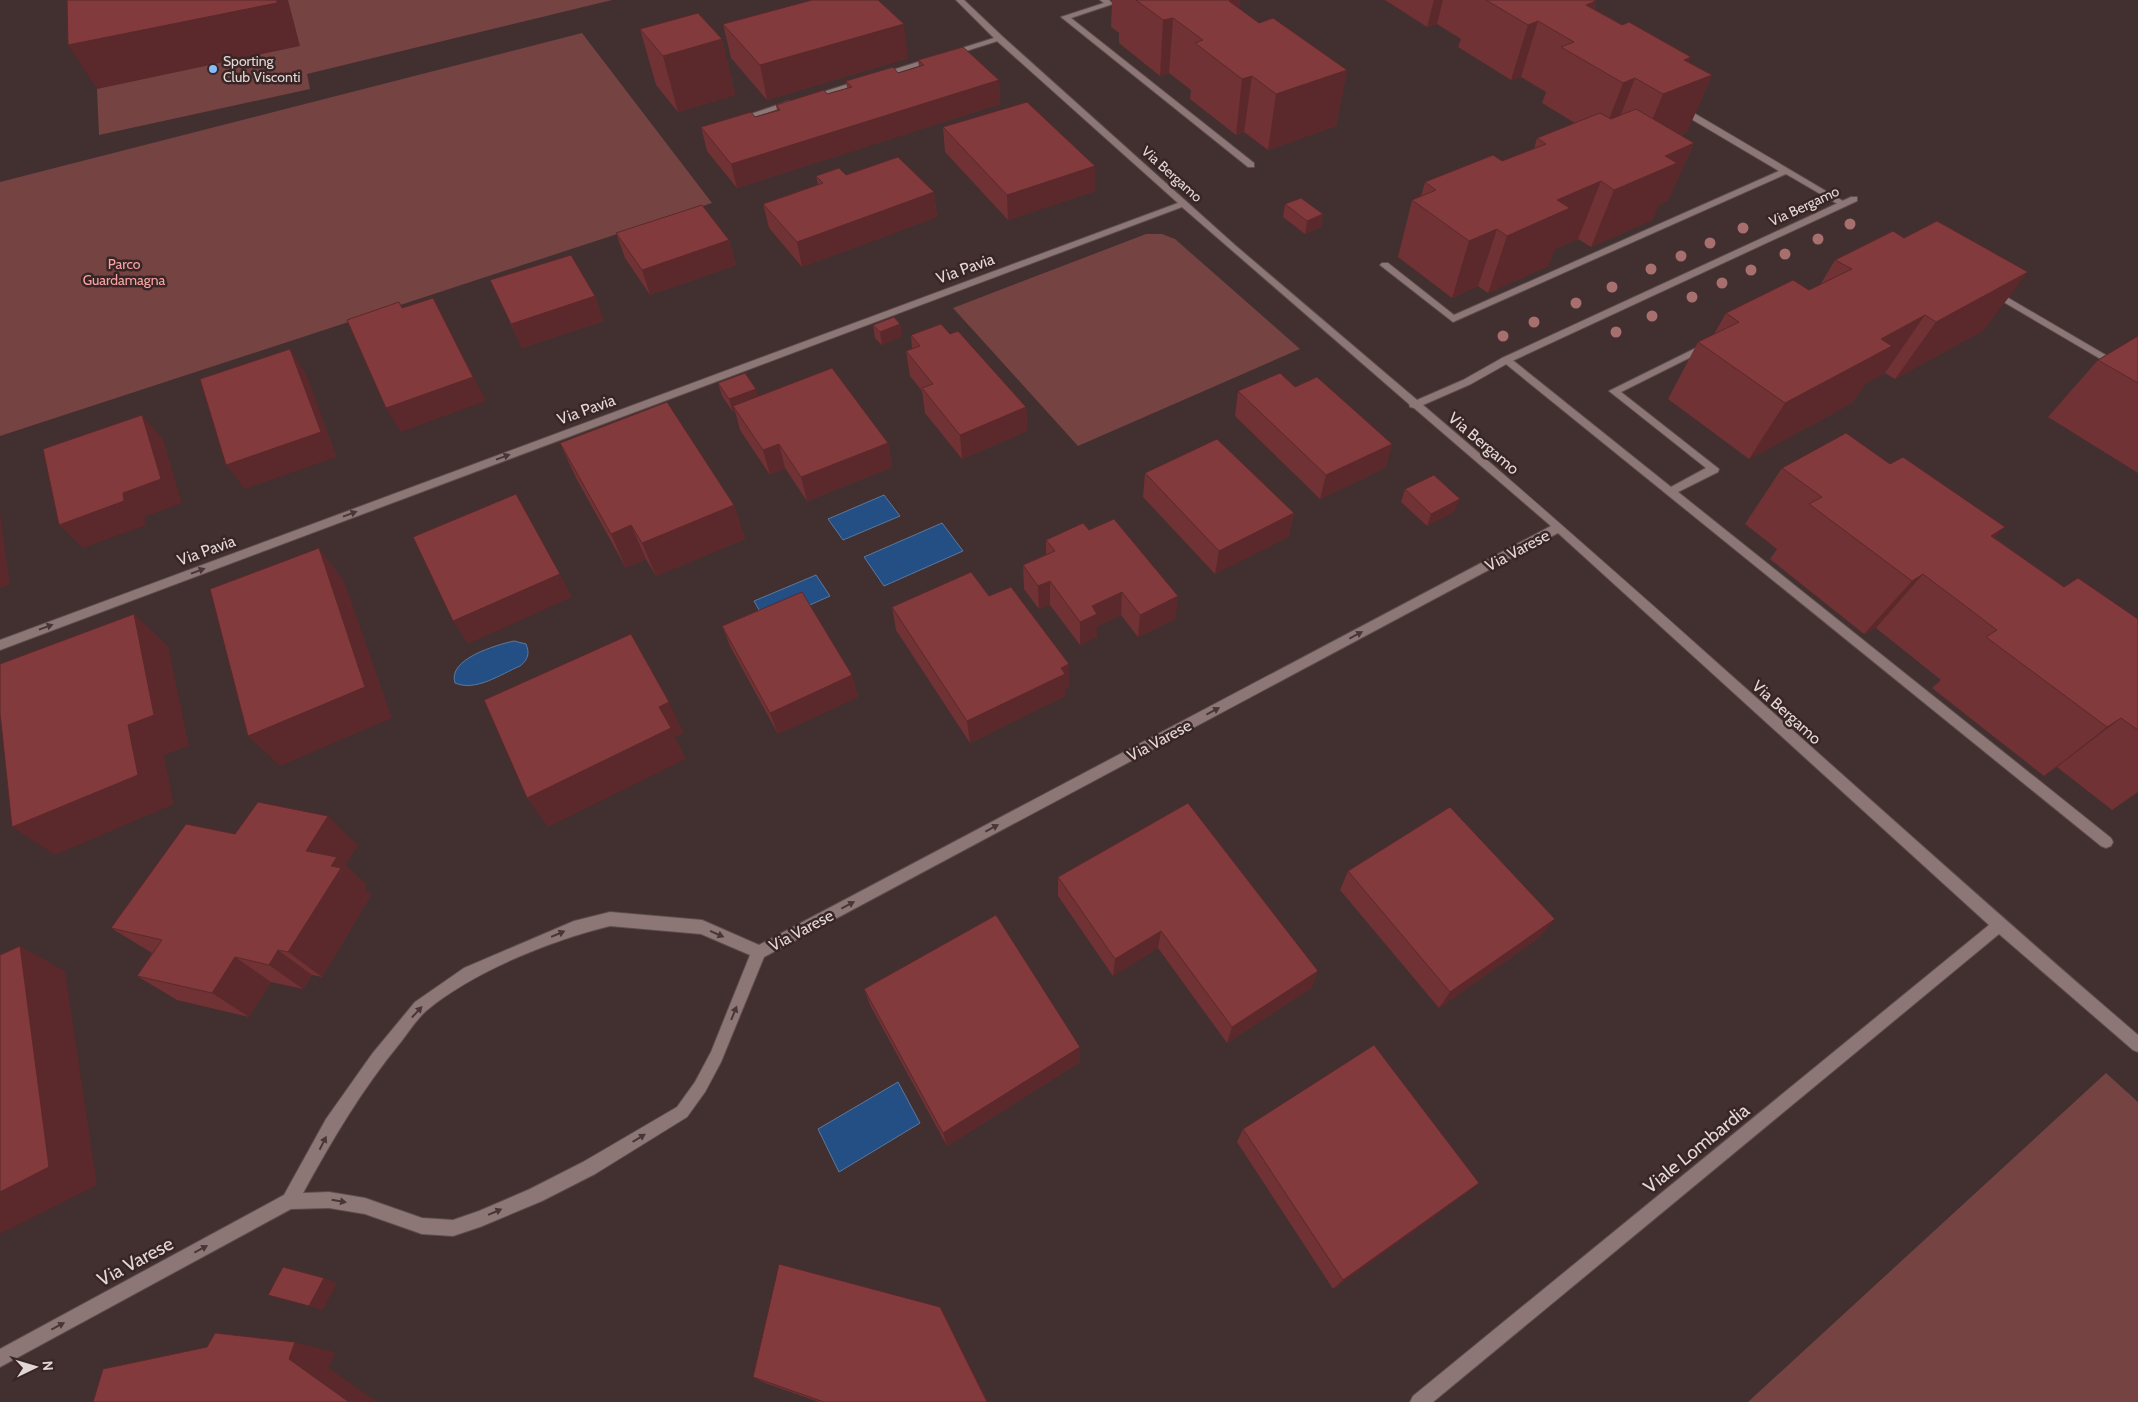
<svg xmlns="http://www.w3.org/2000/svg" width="2138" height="1402" font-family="Cabin,sans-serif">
  <rect width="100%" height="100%" fill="#422f2f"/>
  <!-- green -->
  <path fill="#764343" d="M93,0h519l-305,74 3,15 -211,46z
    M582,33l130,170 -712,233v-254z
    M1146,234h16l13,5 125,110 -222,97 -125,-138z
    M2106,1073l32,29v300h-390z"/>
  <!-- water -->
  <path fill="#234f84" stroke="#5d789d" d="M884,495l16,21 -57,24 -15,-21z
    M942,523l21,28 -79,35 -20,-29z
    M816,575l14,21 -63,28 -13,-23z
    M514,641l12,3c4,9 2,16 -6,22 -19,8 -44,26 -65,17 -8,-24 41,-38 59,-42z
    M898,1082l22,41 -81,49 -21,-43z"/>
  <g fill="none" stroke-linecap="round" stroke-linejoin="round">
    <defs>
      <path id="lane" d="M1100,0h9l4,4 -42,14 183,145v4h-6l-187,-150 43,-14z
        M997,37l7,2 -190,60 -7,-2z
        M789,101l7,2 -56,19 -7,-2z
        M1676,106h6l166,98 -4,3 -3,-1 -55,-32 -333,148 -73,-57 2,-2h6l66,52 325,-144 -103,-61z
        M1993,289l145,85v7l-148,-87 -2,-2z
        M1706,343l5,3 -2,2 -88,44 98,77 -1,3 -40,20 433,346 2,4 -2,4 -5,2 -5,-2 -600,-486 1,-2h8l161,129 35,-19 -97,-77z"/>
      <path id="street" d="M956,0h8l39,37 233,209 181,154 46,-20 39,-22 349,-161h6v4l-347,161 -39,22 -48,21c242,206 474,423 715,630v17l-5,-2 -134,-116 -566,468h-23l3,-6 576,-471 -431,-392 -794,424 -43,105 -16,30 -18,25 -92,57 -53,27 -62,26 -27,9 -31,-2 -57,-20 -36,-6 -38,1 -291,158v-18l284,-154 42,-76 46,-65 43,-52 49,-34 110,-47 36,-9 92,8 57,25 792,-419 -137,-118 -4,-1 -1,-3 -227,-197 -1182,443v-10l1178,-437 -181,-162zM610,926l91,8 49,21 -39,97 -16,30 -18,25 -94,55 -53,27 -51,22 -26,9 -31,-2 -57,-20 -36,-6 -26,1c29,-53 59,-104 97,-150 8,-10 16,-23 26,-32 46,-39 126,-71 184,-85z"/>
    </defs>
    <!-- lane casing -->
    <use href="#lane" stroke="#5c4d4c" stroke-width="2"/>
    <!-- street casing -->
    <use href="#street" stroke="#5c4d4c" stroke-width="2"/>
    <!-- lane -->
    <use href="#lane" fill="#8d7776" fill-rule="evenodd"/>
    <!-- street -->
    <use href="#street" fill="#8d7776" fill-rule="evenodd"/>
  </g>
  <!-- trees -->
  <g fill="#a86f6f">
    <circle cx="1850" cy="224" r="5.5"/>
    <circle cx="1743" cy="228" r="5.5"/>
    <circle cx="1818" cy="239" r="5.5"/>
    <circle cx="1710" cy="243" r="5.5"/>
    <circle cx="1785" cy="254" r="5.5"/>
    <circle cx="1681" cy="256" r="5.5"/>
    <circle cx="1651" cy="269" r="5.5"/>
    <circle cx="1751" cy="270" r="5.5"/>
    <circle cx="1722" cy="283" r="5.5"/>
    <circle cx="1612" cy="287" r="5.5"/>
    <circle cx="1692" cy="297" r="5.5"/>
    <circle cx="1576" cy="303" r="5.5"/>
    <circle cx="1652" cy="316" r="5.5"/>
    <circle cx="1534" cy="322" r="5.5"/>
    <circle cx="1616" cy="332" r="5.5"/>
    <circle cx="1503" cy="336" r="5.5"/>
  </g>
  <!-- wall -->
  <path fill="#703234" d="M1112,0h128l-1,8 20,15 88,47 -11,56 -68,24 -24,-18 -8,3 -46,-36 1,-9 -22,-17 -9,3 -41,-33v-10l-8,-6z
    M1385,0h209l2,1 -2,8 118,66 -25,57 -7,3 14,8 -26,57 -9,5 -7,15 -61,27 -13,-8 -23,10 -7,17 -60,27 -10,-7 -26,12 -54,-41 14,-57 9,-4 4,-14 77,-21 32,-12 3,-11 38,-15 -33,-20 4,-11 -25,-15 -10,3 -53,-33 3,-8 -24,-15 -10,3z
    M723,24l185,34 -141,42 -36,-42z
    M640,29l82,10 13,56 -57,17 -22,-27z
    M918,60l81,20 1,24 -263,84 -30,-37 -6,-24 54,-10 22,-7 -1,-5 51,-11 20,-6 -1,-7 52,-8 21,-6z
    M943,127l152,64 -87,29 -63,-68z
    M846,175l88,17 3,25 -135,50 -33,-39 -6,-24 55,-19 -2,-9z
    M1285,204l38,10 -2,13 -16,7 -22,-17z
    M616,233l113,7 7,25 -86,30 -25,-37z
    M1835,260l149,70 -89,49 -10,-6 -19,10 -14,20 -103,56 -81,-60 30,-57 16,-8 12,-21 83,-23 11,-5z
    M490,280l105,16 9,25 -82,27z
    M900,324l2,12 -20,9 -7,-7 -2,-13z
    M950,334l76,73 1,24 -65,28 -37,-46 -3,-22 -12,-15 -4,-25 6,-2 -1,-14z
    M2138,336v137l-90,-56 50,-57z
    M718,383l40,13 130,47 4,24 -85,34 -22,-33 -15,7 -30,-45 -5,-19 -2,1 -11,-16z
    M1238,391l154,53 -7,24 -65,31 -85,-83z
    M560,443l174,62 11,34 -89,37 -10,-17 -20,9 -50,-90z
    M1782,468l213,70 69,49 74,32v173l-26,18 -55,-43 -13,9 -112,-88 9,-8 -65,-52 -12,6 -94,-75 7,-10 -32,-25z
    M1145,473l149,40 -6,24 -73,37 -72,-77z
    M1405,489l50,22 -28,15 -26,-24z
    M1089,530l89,66 -3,23 -37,18 -17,-22 -24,11v11l-17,8 -30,-40 -11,4 -15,-20 -1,-24 23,-10v-15z
    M989,596l80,91 -4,2v7l-95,47 -74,-113 -4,-23z
    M722,626l130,49 6,22 -80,37 -47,-86z
    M235,834l123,11 -13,20 22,20 -3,4 7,6 -49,82 -10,-2 -9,14 -32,-7 -22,35 -72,-17 -40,-24 15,-23 -41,-25z
    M1348,871l192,66 -101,71 -99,-118z
    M1058,877l260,94 -7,17 -84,55 -69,-95 -45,28 -55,-80z
    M864,989l216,73 -133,84 -77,-141z
    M1243,1129l236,54 -14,11 -132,95 -96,-147z
    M940,1307l48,95h-169l-54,-19 -12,-6z"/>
  <!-- shaded-wall -->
  <path fill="#5b292b" d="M277,0h11l12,46 -203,43 -29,-44z
    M1233,0h7l-6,53 -5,-52z
    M1434,0h9l-6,24 -10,3z
    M1596,1l-19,55 9,-51z
    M1173,18l-4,55 -9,3 3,-56z
    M1538,21l-17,56 -10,3 17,-55z
    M904,24l4,34 -141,42 -7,-35z
    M722,39l13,56 -57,17 -15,-56z
    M1691,57l-13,31 34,-13 -25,57 -48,19 24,-57 21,-34z
    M1347,70l-11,56 -68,24 8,-56z
    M1252,76l-8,56 -8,3 6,-56z
    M1635,78l-22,57 -12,5 22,-57z
    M999,80l1,24 -263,84 -6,-24z
    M1694,143l-26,57 -9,5 -7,15 -61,27 23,-57 51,-34z
    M1095,166v25l-87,29 -1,-25z
    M1601,181l-23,58 -23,10 -7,17 -60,27 19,-57 50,-36z
    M934,192l3,25 -135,50 -5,-25z
    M1323,214l-2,13 -16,7 2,-13z
    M1497,229l-19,57 -26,12 17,-57z
    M729,240l7,25 -86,30 -8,-25z
    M2028,272l-44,58 -89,49 41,-57z
    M595,296l9,25 -82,27 -11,-24z
    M1925,315l-40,58 -19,10 -14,20 -103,56 36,-56 96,-64z
    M446,323l40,78 -85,31 -15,-24z
    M900,324l2,12 -20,9 -2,-13z
    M290,349l16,25 31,83 -92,32 -19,-24z
    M756,389l4,12 -27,5 2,5 -2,1 -4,-13z
    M1026,407l1,24 -65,28 -2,-24z
    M142,415l21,24 19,64 -38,14 2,8 -63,23 -24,-23 64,-32z
    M888,443l4,24 -85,34 -6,-24z
    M779,444l6,24 -15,7 -7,-25z
    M1392,444l-7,24 -65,31 6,-24z
    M1460,499l-5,12 -28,15 4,-12z
    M734,505l11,34 -89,37 -14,-33z
    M0,513l10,72 -10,3z
    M1294,513l-6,24 -73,37 4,-23z
    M631,525l15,34 -20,9 -15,-34z
    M2005,527l-51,55 37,-46z
    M319,548l25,33 48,137 -112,48 -32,-30z
    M560,574l12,23 -104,47 -15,-23z
    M1923,574l-47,54 -12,6 48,-53z
    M1050,581v24l-11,4 -1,-23z
    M1122,592l-1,23 -24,11v11l-17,8v-23l12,-16z
    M1178,596l-3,23 -37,18 2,-22z
    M134,614l34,32 21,100 -25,9 10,49 -119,51 -43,-28 116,-102z
    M1069,664v23l-4,2v7l-95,47 -3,-22 94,-53z
    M852,675l6,22 -80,37 -8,-21z
    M669,702l15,31 -9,4 11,22 -138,68 -21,-29 132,-91z
    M2121,718l-64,49 -13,9 63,-49z
    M328,816l30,29 -13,20 22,20 -3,4 7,6 -49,82 -34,-25 18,-101z
    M1555,919l-15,18 -101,71 11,-16z
    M1161,931l-3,17 -45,28 2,-17z
    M20,946l45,25 32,214 -97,49v-42z
    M278,950l34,25 -9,14 -34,-24z
    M235,957l36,25 -22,35 -37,-24z
    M1318,971l-7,17 -84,55 5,-16z
    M1080,1047v15l-133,84 -4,-13z
    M1479,1183l-14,11 -132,95 10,-9z
    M324,1278l13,5 -14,27 -14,-4z
    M940,1307l5,8 43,87h-1z
    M295,1342l40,10 -6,16 48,34h-28l-60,-43z"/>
  <!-- building -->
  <path fill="#823a3d" stroke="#5b292b" d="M67,0h210v3l-209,42z
    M812,0h66l26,24 -144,41 -37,-41z
    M1136,0h97l-4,1 30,22 14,-5 74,52 -71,24 -24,-18 -10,3 -47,-36 8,-3 -30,-22 -10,2z
    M1486,0h108l2,1 -10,4 36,20 7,-3 62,35 -7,3 28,15 -49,19 -28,-16 -12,5 -62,-36 13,-5 -36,-21 -10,4z
    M698,13l24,26 -59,17 -23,-27z
    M963,47l36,33 -268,84 -30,-37 50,-15 4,5 25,-7 -4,-5 48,-15 3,4 25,-7 -6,-6 47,-14 5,6 26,-8 -6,-5z
    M1027,102l68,64 -88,29 -64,-68z
    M1636,109l58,34 -29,13 12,7 -63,27 -13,-9 -44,19 13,8 -63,28 -10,-7 -28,12 -57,-41 24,-10 -11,-8 68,-27 9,6 44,-17 -9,-6 63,-25 11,6z
    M898,157l36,35 -137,50 -34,-38 60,-21 -7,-7 23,-8 7,7z
    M1301,198l22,16 -16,7 -22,-17z
    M702,205l27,35 -87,30 -26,-37z
    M1937,221l91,51 -92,50 -11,-7 -44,24 11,7 -107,57 -87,-61 41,-20 -13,-9 67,-33 16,10 43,-21 -17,-9 58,-29 11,7z
    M571,255l24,41 -84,28 -21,-44z
    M433,298l40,79 -87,31 -39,-88 52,-18 3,6z
    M894,317l6,7 -20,8 -7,-7z
    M941,324l9,10 8,-3 68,76 -66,28 -38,-47 11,-4 -27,-33 14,-5 -9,-11z
    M2138,336v47l-40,-23z
    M290,349l31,83 -95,33 -26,-86z
    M832,368l56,75 -87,34 -22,-33 -16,6 -30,-44z
    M745,373l11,16 -27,10 -11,-16z
    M1280,373l15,14 22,-10 75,67 -66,31 -88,-84z
    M667,402l67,103 -92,38 -11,-18 -20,9 -51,-91z
    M142,415l19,64 -38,14 1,8 -65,24 -16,-76z
    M1846,433l44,31 13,-7 102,70 -14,9 73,51 14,-9 60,41v111l-17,-12 -14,9 -121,-90 11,-7 -74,-56 -11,7 -103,-77 13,-7 -40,-29z
    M1217,439l77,74 -75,38 -74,-78z
    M1434,475l26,24 -29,15 -26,-25z
    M516,494l44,80 -107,47 -40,-84z
    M1114,519l64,77 -38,19 -18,-23 -30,14 5,8 -17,8 -30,-41 -12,5 -15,-21 32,-14 -9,-11 37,-17 6,7z
    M319,548l46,139 -117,49 -38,-147z
    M971,572l18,24 22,-9 58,77 -8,4 4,6 -98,47 -75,-114z
    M802,592l50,83 -82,38 -48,-87z
    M134,614l20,101 -26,10 10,50 -126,52 -12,-114v-49z
    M631,634l38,68 -10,5 12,21 -144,70 -43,-98z
    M258,802l70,14 -22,35 31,6 -6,9 10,2 -53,84 -10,-2 -9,15 -34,-8 -23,36 -75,-17 25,-36 -51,-12 75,-104 49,10z
    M1188,803l130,168 -86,56 -71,-96 -46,28 -57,-82z
    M1450,807l105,112 -105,73 -102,-121z
    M996,915l84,132 -137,86 -79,-144z
    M20,946l29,221 -49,25v-237z
    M1374,1045l105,138 -136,97 -100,-151z
    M779,1264l161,43 47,95h-163l-71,-25z
    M283,1267l41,11 -15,28 -41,-11z
    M215,1333l80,9 -6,17 60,43h-256l10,-33 104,-22z"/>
  <!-- one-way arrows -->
  <defs><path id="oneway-solid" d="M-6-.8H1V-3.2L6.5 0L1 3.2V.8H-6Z" transform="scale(1.25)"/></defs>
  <g fill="#493535">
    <use href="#oneway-solid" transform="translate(503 457) rotate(-20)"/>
    <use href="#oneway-solid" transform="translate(350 514) rotate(-20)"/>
    <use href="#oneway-solid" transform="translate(198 571) rotate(-20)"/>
    <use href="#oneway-solid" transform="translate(46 627) rotate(-20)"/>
    <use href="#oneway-solid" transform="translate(1356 635) rotate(-28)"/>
    <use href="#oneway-solid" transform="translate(1213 711) rotate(-28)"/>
    <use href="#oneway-solid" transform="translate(992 828) rotate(-28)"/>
    <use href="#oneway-solid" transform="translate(848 905) rotate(-28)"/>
    <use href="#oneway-solid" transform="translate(558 934) rotate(-23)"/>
    <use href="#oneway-solid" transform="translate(717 934) rotate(24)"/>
    <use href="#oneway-solid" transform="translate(417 1012) rotate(-47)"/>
    <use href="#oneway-solid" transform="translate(734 1013) rotate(-68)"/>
    <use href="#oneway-solid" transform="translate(639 1138) rotate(-31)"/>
    <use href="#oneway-solid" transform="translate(323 1143) rotate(-63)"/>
    <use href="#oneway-solid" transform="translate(339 1201) rotate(10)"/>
    <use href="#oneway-solid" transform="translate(495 1212) rotate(-23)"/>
    <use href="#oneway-solid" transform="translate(201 1249) rotate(-28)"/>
    <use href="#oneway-solid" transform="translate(58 1326) rotate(-28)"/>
  </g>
  <!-- markers -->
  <circle fill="#87bbfc" stroke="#382525" stroke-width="2" cx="213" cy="69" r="5"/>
  <g text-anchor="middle" stroke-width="5" stroke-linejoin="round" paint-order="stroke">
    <!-- far-poi labels -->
    <g font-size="14" fill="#e3d7d6" stroke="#382525" text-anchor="start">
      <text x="223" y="66">Sporting<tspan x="223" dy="16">Club Visconti</tspan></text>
    </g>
    <!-- far-street labels -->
    <g font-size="14" fill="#e3d7d6" stroke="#382525">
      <text transform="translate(1172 174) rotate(42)" y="5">Via Bergamo</text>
      <text transform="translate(1804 206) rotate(-25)" y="5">Via Bergamo</text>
    </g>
    <!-- far-park labels -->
    <g font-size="14" fill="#fba3a3" stroke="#382525">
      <text x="124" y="269">Parco<tspan x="124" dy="16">Guardamagna</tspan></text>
    </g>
    <!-- street labels -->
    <g font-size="16" fill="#e3d7d6" stroke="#382525">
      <text transform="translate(965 268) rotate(-20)" y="6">Via Pavia</text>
      <text transform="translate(586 409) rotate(-20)" y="6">Via Pavia</text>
      <text transform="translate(1484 443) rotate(40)" y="6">Via Bergamo</text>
      <text transform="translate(206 550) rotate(-20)" y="6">Via Pavia</text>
      <text transform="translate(1517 550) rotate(-28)" y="6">Via Varese</text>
      <text transform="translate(1787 712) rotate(42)" y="6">Via Bergamo</text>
      <text transform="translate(1159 740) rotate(-28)" y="6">Via Varese</text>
      <text transform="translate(801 930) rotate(-28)" y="6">Via Varese</text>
    </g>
    <!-- near-street labels -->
    <g font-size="19" fill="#e3d7d6" stroke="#382525">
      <text transform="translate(1696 1148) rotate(-39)" y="7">Viale Lombardia</text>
      <text transform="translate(135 1261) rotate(-28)" y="7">Via Varese</text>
    </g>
  </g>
  <!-- north arrow -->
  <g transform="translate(35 1367) rotate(85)" stroke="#382525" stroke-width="4" paint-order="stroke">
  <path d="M0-4L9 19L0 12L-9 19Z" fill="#e3d7d6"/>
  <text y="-8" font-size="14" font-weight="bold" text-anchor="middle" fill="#e3d7d6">N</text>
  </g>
</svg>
